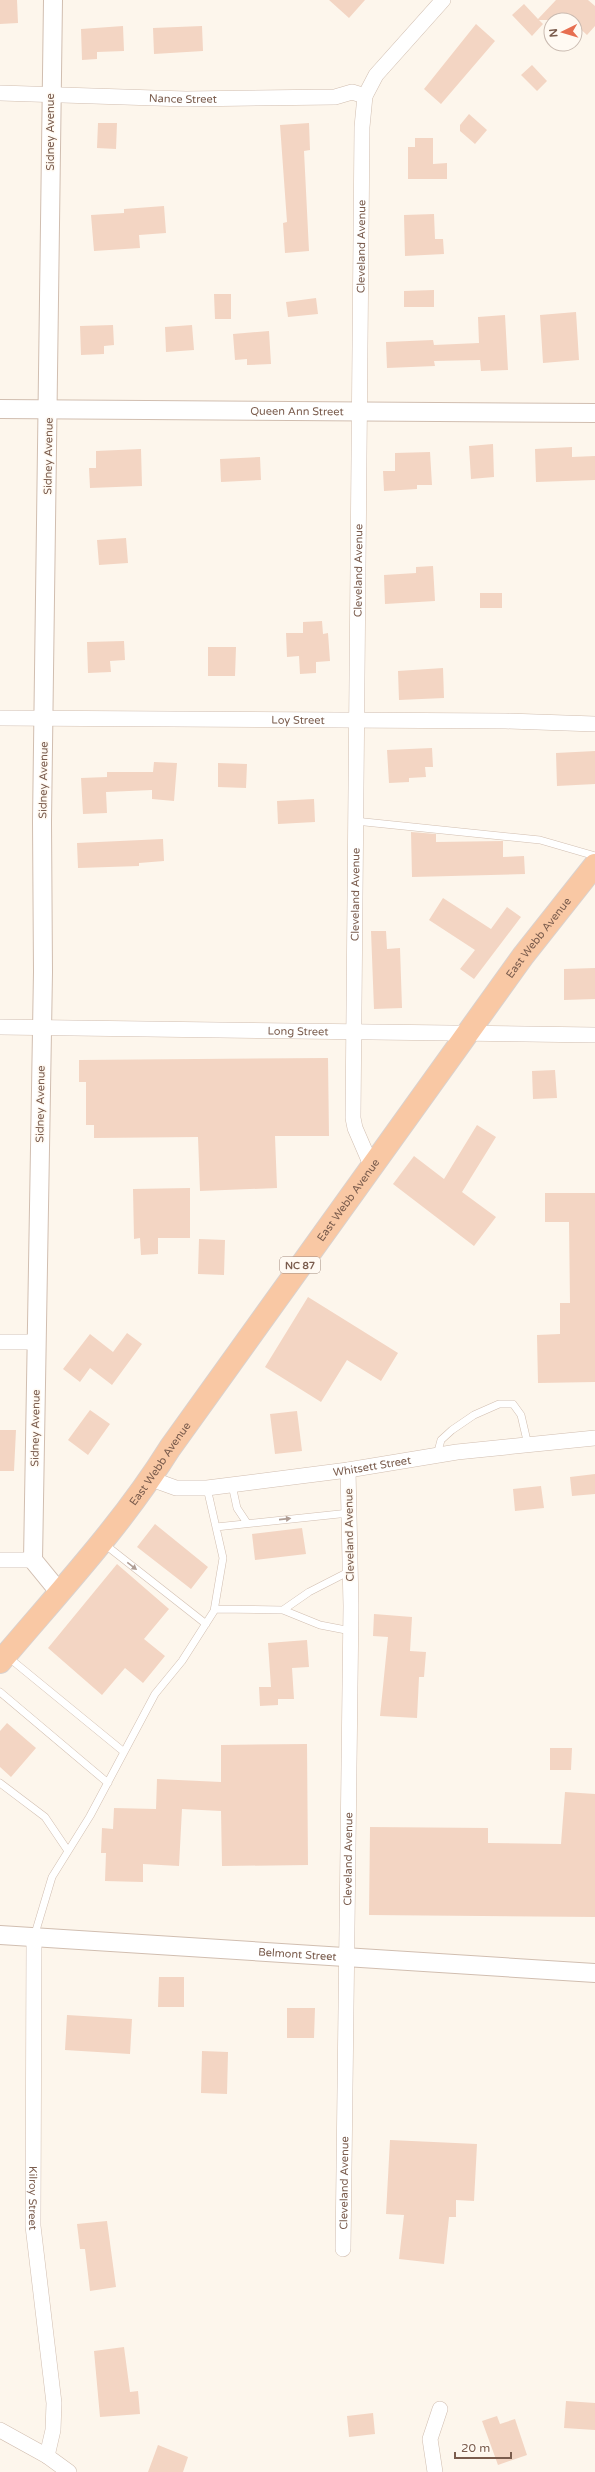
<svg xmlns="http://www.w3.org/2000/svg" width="595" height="2472" font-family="'Varela Round',sans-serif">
  <rect width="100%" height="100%" fill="#fdf6ec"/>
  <!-- building -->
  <path fill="#f3d5c3" d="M0,0h17l1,23 -18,1z
    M329,0h36l-16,18z
    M556,0h32l7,6v20l-8,9 -12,-11v-4h-36l4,4 -11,12 -20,-21 12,-11 14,15z
    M476,24l19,17 -54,63 -17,-15z
    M123,26l1,25 -27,1v7l-15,1 -1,-31z
    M202,26l1,25 -49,3 -1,-26z
    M532,65l15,16 -10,10 -16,-16z
    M469,114l18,16 -12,14 -15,-13v-6z
    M98,123h19l-1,26 -19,-1z
    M309,123l1,27 -6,1 5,100 -24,2 -2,-30 4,-1 -7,-97z
    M415,138h18v26l14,-1v16h-39v-32h7z
    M164,206l2,27 -27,2 1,13 -46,3 -3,-36 33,-2v-4z
    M434,214l1,25h8l1,15 -39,2 -1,-41z
    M434,290v17h-30v-16z
    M214,294h17v25h-16z
    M316,298l2,16 -30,3 -2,-15z
    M576,312l3,48 -36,3 -3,-48z
    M505,315l3,55 -27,1 -1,-11 -46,1 1,5 -48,2 -1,-26 47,-2 1,5 45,-2 -1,-26z
    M113,325l1,20 -10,1v8l-23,1 -1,-29z
    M192,325l2,25 -28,2 -1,-25z
    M269,331l2,33 -24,1v-6l-12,1 -2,-26z
    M493,444l1,33 -23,2 -2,-33z
    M572,447v10l23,-1v24l-59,2 -1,-33z
    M141,449l1,37 -52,2 -1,-20h7v-17z
    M430,452l2,33h-15v4l-33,2 -1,-20h12v-18z
    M260,457l1,23 -40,2 -1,-23z
    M126,538l2,25 -29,2 -2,-25z
    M433,566l2,35 -50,3 -1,-29 32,-2v-6z
    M480,593h22v15h-22z
    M322,621l1,13 5,-1 2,28 -14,1v11l-16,1 -1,-18 -12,1 -1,-24h17v-11z
    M124,641l1,19 -15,1 1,11 -23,1 -1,-31z
    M208,647h28l-1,29h-27z
    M443,668l1,30 -45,2 -1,-29z
    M432,748l1,19h-8l1,10 -17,1v4l-20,1 -2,-33z
    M595,751v33l-38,2 -1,-33z
    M154,762l23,1 -3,38 -22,-2v-9l-46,2 1,21 -24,1 -2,-36 26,-1v-5h46z
    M218,763l29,1 -1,24 -28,-1z
    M314,799l1,23 -37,2 -1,-23z
    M411,832l25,2v8l67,-1v16l21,-1 1,18 -113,3z
    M163,839l1,22 -25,2v3l-61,2 -1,-25z
    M443,898l48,31 16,-22 14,10 -47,62 -14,-10 15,-19 -46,-30z
    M371,931h15l1,18 13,-1 2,60 -28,1z
    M595,968v31l-31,1v-31z
    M328,1058l1,78h-54l2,52 -77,3 -2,-54 -104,1v-13h-8v-43h-7v-22z
    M555,1070l2,28 -24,1 -1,-28z
    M477,1125l19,12 -34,55 34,25 -22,29 -81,-62 21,-28 30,23z
    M190,1188v50h-32v16l-17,1 -1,-17 -6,1 -1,-50z
    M545,1193h50v189l-57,1 -1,-48 23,-1v-31h10l-1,-81h-24z
    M199,1239l26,1 -1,35 -26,-1z
    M308,1297l90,56 -17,28 -34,-21 -26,42 -56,-35z
    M127,1333l15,11 -30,41 -22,-17 -10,14 -17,-13 27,-35 23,18z
    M90,1410l20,14 -22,31 -20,-15z
    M297,1411l5,40 -27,3 -5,-40z
    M0,1430h16l-2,41h-14z
    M595,1474v20l-23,2 -2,-19z
    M541,1486l3,22 -29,3 -2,-22z
    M155,1524l53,43 -17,22 -54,-42z
    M302,1528l4,26 -51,6 -3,-26z
    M117,1564l52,45 -25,30 21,17 -22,27 -18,-15 -23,27 -54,-47z
    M374,1614l38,3 -2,34 16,1 -2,25h-5l-2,41 -37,-2 8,-79 -15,-1z
    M307,1640l2,27 -17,1 2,31h-16v6l-18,1 -1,-19h12l-3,-44z
    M7,1723l29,25 -25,29 -11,-10v-36z
    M307,1744l1,121 -86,1 -1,-55 -39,-2 -3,57 -36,-2v18l-38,-1 1,-28h-5l1,-25 11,1 1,-21 42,1 1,-30 64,3v-37z
    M550,1748h22l-1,22h-21z
    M565,1792l30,2v123l-226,-2 1,-88 118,1v15l73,1z
    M159,1977h25v30h-26z
    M287,2008h28l-1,30h-27z
    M67,2015l65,4 -2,35 -65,-4z
    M202,2051l26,1 -1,42 -26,-1z
    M390,2140l87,4 -3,57 -18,-1v17h-7l-5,47 -45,-5 5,-44 -18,-1z
    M107,2221l9,66 -26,4 -5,-42h-5l-3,-25z
    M124,2347l6,45 8,-1 2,23 -40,3 -6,-66z
    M566,2401l29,2v27l-31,-2z
    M373,2413l2,21 -26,3 -2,-21z
    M497,2416l3,8 15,-5 12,36 -29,10 -16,-44z
    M158,2445l30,12 -5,15h-35z"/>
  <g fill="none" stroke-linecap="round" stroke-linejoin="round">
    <defs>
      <path id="service" d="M355,821l185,19 55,16
        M437,1455l4,-15 11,-10 22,-15 25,-11h14l8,11 7,30
        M232,1485l5,23 10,15
        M216,1527l133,-14
        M103,1543l103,81
        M215,1609l68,1 37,15 31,6
        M283,1610l26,-18 41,-21
        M8,1657l116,95
        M0,1692l108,91
        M0,1783l45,34 23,34
        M34,1937l18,-60 38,-61 65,-122 27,-33 32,-50 9,-53 -16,-70"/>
      <g id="minor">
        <path id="s1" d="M0,93l186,6 149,-2 17,-5 13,4"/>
        <path id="s2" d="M0,718l506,3 89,3"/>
        <path id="s3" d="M0,1027l595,8"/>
        <path id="s4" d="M371,1165l-16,-37 -2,-10 9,-991 3,-31 11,-21 67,-75"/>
        <path d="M0,1342h36"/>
        <path id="s5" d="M151,1479l25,9h31l141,-18 109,-18 138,-14"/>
        <path d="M0,1560h33"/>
        <path id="s6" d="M34,1939l-1,287 21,177 -1,27 -6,26"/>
        <path id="s7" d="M343,2249l8,-643 -3,-136"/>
        <path d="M0,2430l47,26 22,16"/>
        <path d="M435,2472l-5,-33 10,-30"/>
      </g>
      <g id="tertiary">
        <path d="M53,0l-11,822 1,150 -10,588 27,33"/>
        <path id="s8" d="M0,409l595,4"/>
        <path id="s9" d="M0,1935l595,38"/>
      </g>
      <g id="trunk">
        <path id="s10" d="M0,1662c59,-70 122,-137 170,-214l353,-492 72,-91"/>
      </g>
    </defs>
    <!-- service casing -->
    <use href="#service" stroke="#d1beb0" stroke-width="8"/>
    <!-- minor casing -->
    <use href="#minor" stroke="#d1beb0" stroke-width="16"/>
    <!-- tertiary casing -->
    <use href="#tertiary" stroke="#d1beb0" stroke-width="20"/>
    <!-- trunk casing -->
    <use href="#trunk" stroke="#dad1cd" stroke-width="24"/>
    <!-- service -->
    <use href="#service" stroke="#fff" stroke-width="7"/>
    <!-- minor -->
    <use href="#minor" stroke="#fff" stroke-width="15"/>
    <!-- tertiary -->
    <use href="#tertiary" stroke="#fff" stroke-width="18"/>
    <!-- trunk -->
    <use href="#trunk" stroke="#f9c8a4" stroke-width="22"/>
  </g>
  <!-- one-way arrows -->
  <defs><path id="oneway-solid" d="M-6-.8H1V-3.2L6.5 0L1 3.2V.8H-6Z"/></defs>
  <g fill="#af9d94">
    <use href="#oneway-solid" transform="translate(285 1519) rotate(-6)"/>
    <use href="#oneway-solid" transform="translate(132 1566) rotate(38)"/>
  </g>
  <g text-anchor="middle" stroke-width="3" stroke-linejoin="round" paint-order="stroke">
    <!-- shield labels -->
    <rect fill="#fffaf3" stroke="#a28b7f" stroke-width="1" x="280" y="1257" width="40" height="16" rx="3"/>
    <g font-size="10" font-weight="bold" fill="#7a5c4d">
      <text x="300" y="1269">NC 87</text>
    </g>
    <!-- street labels -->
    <g font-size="11" fill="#7a5c4d" stroke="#fffaf3">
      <text dy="4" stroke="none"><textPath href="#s1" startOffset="183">Nance Street</textPath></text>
      <text transform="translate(50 132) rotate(-90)" y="4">Sidney Avenue</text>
      <text dy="4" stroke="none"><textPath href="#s4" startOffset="922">Cleveland Avenue</textPath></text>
      <text dy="4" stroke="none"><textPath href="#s8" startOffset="297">Queen Ann Street</textPath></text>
      <text transform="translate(48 456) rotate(-89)" y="4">Sidney Avenue</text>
      <text dy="4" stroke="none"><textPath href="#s4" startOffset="598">Cleveland Avenue</textPath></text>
      <text dy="4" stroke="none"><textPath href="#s2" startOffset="298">Loy Street</textPath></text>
      <text transform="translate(43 780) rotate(-89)" y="4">Sidney Avenue</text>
      <text dy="4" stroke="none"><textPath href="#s4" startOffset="274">Cleveland Avenue</textPath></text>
      <text dy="4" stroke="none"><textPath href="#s10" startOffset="903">East Webb Avenue</textPath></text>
      <text dy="4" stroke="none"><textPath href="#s3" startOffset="298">Long Street</textPath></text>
      <text transform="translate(40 1104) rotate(-89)" y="4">Sidney Avenue</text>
      <text dy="4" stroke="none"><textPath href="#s10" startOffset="579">East Webb Avenue</textPath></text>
      <text transform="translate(35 1428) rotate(-89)" y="4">Sidney Avenue</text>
      <text dy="4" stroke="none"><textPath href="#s10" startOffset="255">East Webb Avenue</textPath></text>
      <text dy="4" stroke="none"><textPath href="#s5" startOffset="224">Whitsett Street</textPath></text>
      <text transform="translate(349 1535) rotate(-91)" y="4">Cleveland Avenue</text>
      <text dy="4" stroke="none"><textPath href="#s7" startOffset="390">Cleveland Avenue</textPath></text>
      <text dy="4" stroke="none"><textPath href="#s9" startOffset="298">Belmont Street</textPath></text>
      <text dy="4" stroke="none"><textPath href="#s7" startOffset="66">Cleveland Avenue</textPath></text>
      <text dy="4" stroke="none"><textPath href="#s6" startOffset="259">Kilroy Street</textPath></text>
    </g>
  </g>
  <!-- north arrow -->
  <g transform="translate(563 32) rotate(265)"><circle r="19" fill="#fffaf3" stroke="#cabbb1"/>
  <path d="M0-3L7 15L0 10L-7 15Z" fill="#e76f51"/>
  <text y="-6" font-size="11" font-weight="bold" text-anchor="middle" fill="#7a5c4d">N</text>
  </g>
  <!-- scale -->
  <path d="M455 2452v6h56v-6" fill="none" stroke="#7a5c4d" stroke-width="2"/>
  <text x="461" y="2452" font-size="12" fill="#7a5c4d" stroke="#fffaf3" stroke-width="3" paint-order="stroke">20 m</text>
</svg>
